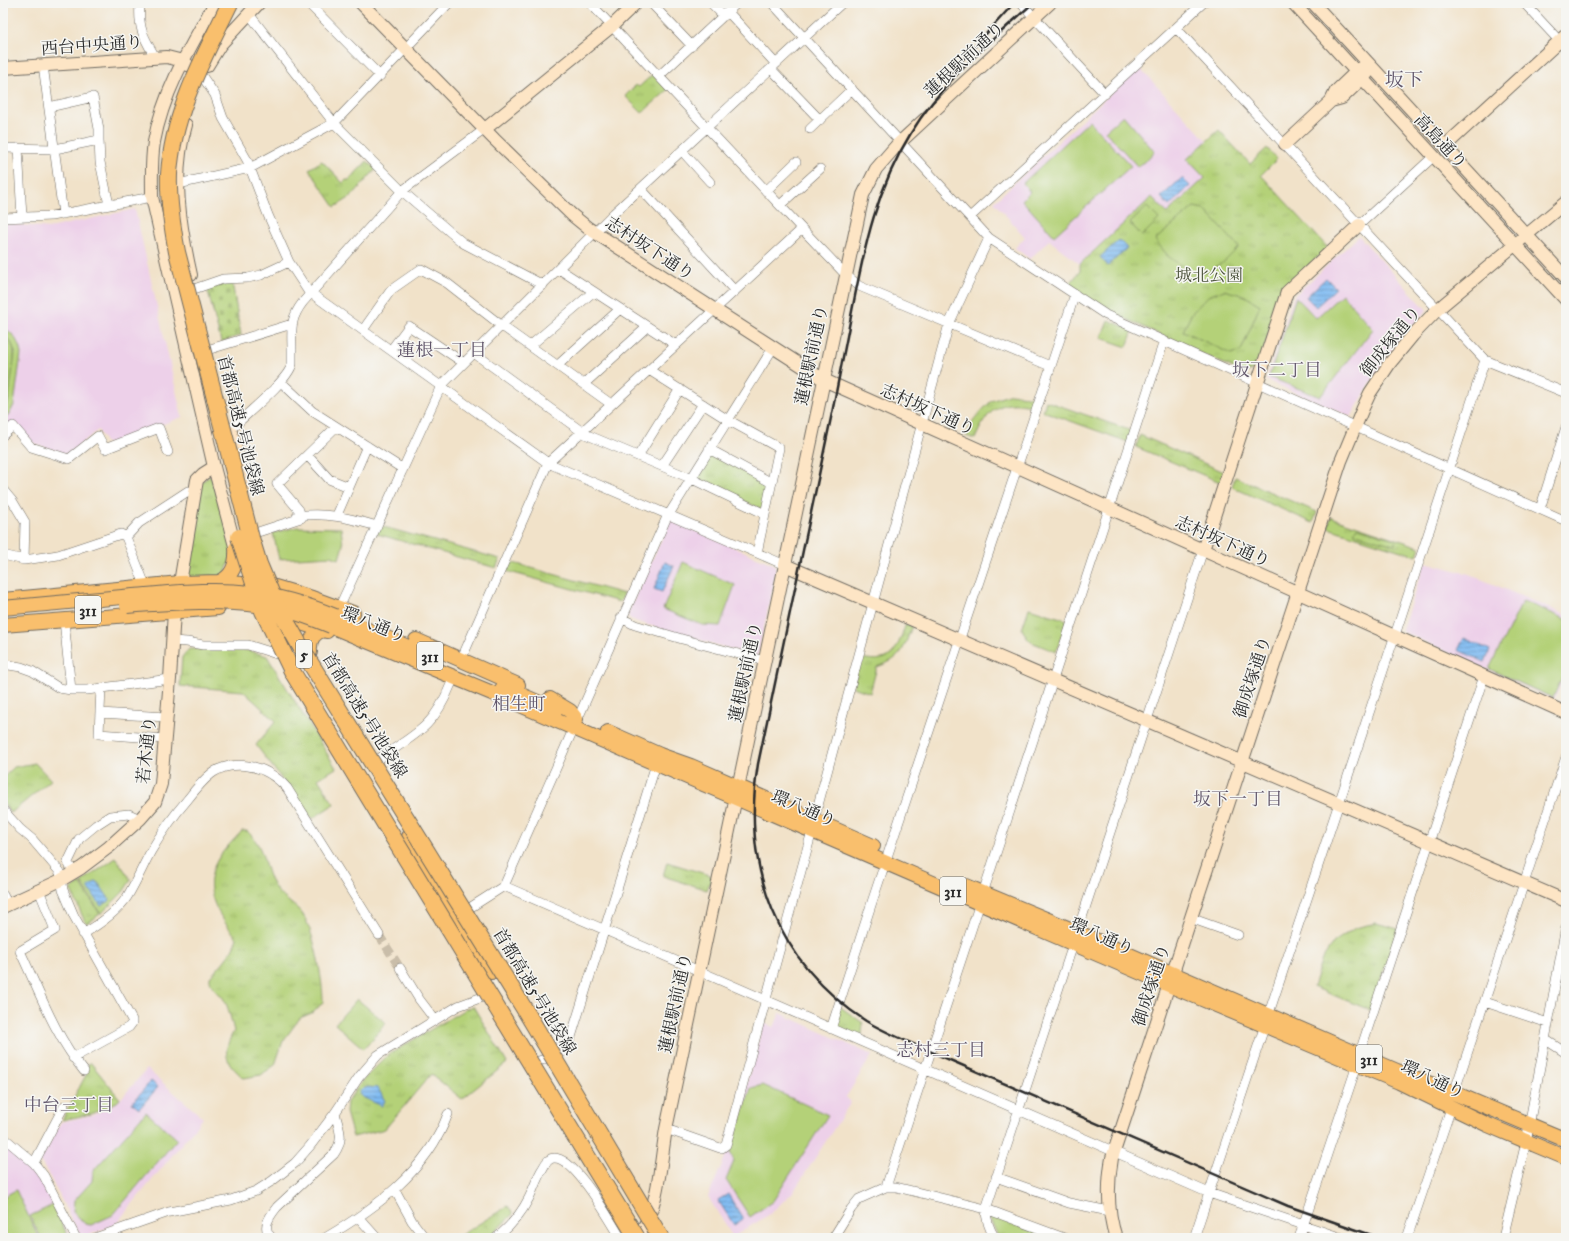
<svg xmlns="http://www.w3.org/2000/svg" width="1569" height="1241" font-family="'IM FELL DW Pica','Noto Serif JP',serif">
  <defs>
    <pattern id="cemetery-stones" width="16" height="16" patternUnits="userSpaceOnUse"><rect width="16" height="16" fill="#b4d178"/><path d="M2 7V4a2 2 0 0 1 4 0v3zM10 15v-3a2 2 0 0 1 4 0v3z" fill="#9bb468"/></pattern>
    <pattern id="park-tufts" width="24" height="20" patternUnits="userSpaceOnUse"><rect width="24" height="20" fill="#b4d178"/><path d="M3 7l-1-3M5 7V3M7 7l1-3M15 17l-1-3M17 17v-4M19 17l1-3" fill="none" stroke="#9bb468"/></pattern>
    <pattern id="water-rules" width="6" height="5" patternUnits="userSpaceOnUse"><rect width="6" height="5" fill="#80bbf2"/><path d="M0 2.5h6" fill="none" stroke="#6998c4"/></pattern>
  </defs>
  <rect width="100%" height="100%" fill="#f6f6f2"/>
  <filter id="ink" filterUnits="userSpaceOnUse"><feTurbulence type="fractalNoise" baseFrequency=".025" numOctaves="2"/><feDisplacementMap in="SourceGraphic" scale="8" xChannelSelector="R" yChannelSelector="G"/><feConvolveMatrix kernelMatrix="1 2 1 2 8 2 1 2 1" color-interpolation-filters="sRGB"/></filter>
  <filter id="wash" filterUnits="userSpaceOnUse"><feTurbulence type="fractalNoise" baseFrequency=".012" numOctaves="4" result="noise"/><feDisplacementMap in="SourceGraphic" scale="16" xChannelSelector="R" yChannelSelector="G"/><feGaussianBlur stdDeviation="0.9" result="paint"/><feColorMatrix in="noise" values="0 0 0 0 0 0 0 0 0 0 0 0 0 0 0 0 0 1.4 0 .05"/><feComposite in="paint" operator="in"/></filter>
  <g filter="url(#wash)">
    <rect width="100%" height="100%" fill="#f1e2c9"/>
    <!-- built -->
    <path fill="#edd0e9" d="M1139,67l68,74 -20,18 18,19 -38,36 -15,-17 -72,67 -31,-24 -19,19 -15,-11 10,-11 -31,-35z
      M135,209l47,208 -72,27 -5,-2 -7,-12 -31,25 -34,-12 -18,-20 -12,7v-207l46,5z
      M1359,236l68,74 -23,24 -20,26 -33,57 -85,-37 28,-84z
      M671,520l104,45 1,9 -18,80 -3,2 -117,-34 -9,-4 -1,-5 42,-92z
      M1425,562l44,12 97,41v58l-12,27 -151,-68 -1,-3z
      M780,1013l92,42 -26,42 5,5 -57,89 -24,23 -37,23 -25,-40 21,-49 34,-125 11,4z
      M147,1069l56,49 -88,107 -34,13 -33,-65 -8,-12 21,-39 31,-7 25,-12z
      M3,1142l26,22 15,20 27,54h-68z"/>
    <!-- cemetery -->
    <path fill="url(#cemetery-stones)" stroke="#707e52" d="M232,282l9,53 -20,7 -14,-54z"/>
    <!-- park -->
    <path fill="url(#park-tufts)" stroke="#707e52" d="M653,74l15,16 -26,23 -17,-17 11,-11 3,2z
      M1219,130l31,34 17,-16 10,11 -16,16 67,73 -45,40 -25,80 -14,5 -140,-64 -36,-23 12,-15v-7l72,-67 15,16 38,-35 -18,-19z
      M322,161l21,22 3,-3h3l18,-19 9,8 -25,28 -16,10 -26,-38z
      M1108,320l25,10 -6,17 -26,-9z
      M3,335c4,3 8,6 10,12 4,10 -4,56 -10,65z
      M1011,394l24,3 -3,9c-7,-1 -15,-3 -22,-2 -20,2 -28,19 -35,35l-9,-3 8,-17 17,-18z
      M1046,401l86,30 -4,11 -85,-31z
      M1140,435l84,37 -4,10 -84,-35z
      M710,453l59,31 -4,23 -4,2 -62,-29 -2,-4z
      M211,476l23,74 -11,28 -34,1 -5,-6 15,-90z
      M1235,477l82,35 -4,11 -81,-36z
      M1331,517l89,30 -3,9 -89,-28z
      M380,526l120,33 -4,9 -119,-34z
      M510,562l114,32 -4,8 -114,-31z
      M1029,608l38,12 -11,32 -25,-10 -4,-4 -5,-9z
      M906,624l6,2c-9,24 -9,32 -35,41l-7,26 -17,-6 8,-29c33,7 35,-8 45,-34z
      M189,649l57,1 21,6 69,112 -18,11 16,25 -22,15 -56,-74 20,-24 -33,-30 -63,-5 2,-29z
      M35,763l16,17 -40,33 -8,-10v-25l11,-11z
      M242,831h5c20,18 15,37 28,57 6,9 17,15 25,23 14,15 23,70 23,91l-9,10 -14,6 -17,23 -8,24 -14,10 -17,3c-20,-16 -22,-26 -10,-47 -3,-11 -5,-24 -11,-33 -5,-7 -14,-11 -13,-21 11,-12 22,-23 27,-39 -19,-23 -37,-49 -19,-79 6,-10 16,-19 24,-28z
      M667,862l45,14 -5,14 -44,-14z
      M80,883l20,31 -13,9 -2,-1 -14,-32z
      M1376,923l22,6 -28,81 -57,-23 9,-28 12,-17 21,-14z
      M473,1006l34,57 -45,36 -31,-25 -46,55 -32,8 -7,-25 1,-10 15,-21 26,-26 74,-44z
      M839,1006l24,17 -2,19 -30,-13z
      M90,1062l30,37 -3,3 -26,12 -29,6 25,-47 -2,-4z
      M508,1206l5,8 -25,24h-32z
      M992,1215l61,23h-54l-10,-21z"/>
    <!-- pitch -->
    <path fill="#b4d178" stroke="#707e52" d="M1123,115l32,37 -17,15 -33,-36z
      M1089,121l42,45 -77,70 -32,-36 8,-8 -7,-9z
      M1147,207l12,12 -17,17 -12,-13z
      M1194,207l10,2 35,38 -15,15 -18,11 -17,-2 -20,-14 -14,-17z
      M1224,290l21,6 15,9 -19,46 -10,3 -48,-23 9,-18 16,-17z
      M1342,294l31,35 -53,68 -51,-20 27,-80 20,21z
      M3,328c11,5 16,14 18,26l-7,51 -3,6 -8,10v-9l5,-10 7,-50 -4,-10 -8,-7z
      M297,527l44,1 2,17 -4,14 -8,-3 -52,3 -6,-26z
      M1356,528h2l37,11 1,3 -2,3 -38,-11 -2,-3z
      M683,562l52,23 -15,41 -18,-1 -39,-16z
      M1523,601l43,18v49l-13,30 -64,-29z
      M116,858l15,22 -8,12 -22,22 -20,-32z
      M357,999l29,24 -22,26 -29,-25z
      M763,1085l65,30 -55,86 -23,16 -24,-37 8,-19 -4,-9 21,-64z
      M146,1112l31,27 -64,76 -22,10 -6,-1 -12,-13 1,-10 18,-20 1,-10z
      M16,1190l23,48h-36v-41z
      M53,1205l16,33h-28l-11,-22z"/>
    <!-- water -->
    <path fill="url(#water-rules)" stroke="#56738e" d="M1182,178l8,8 -21,20 -8,-9z
      M1119,240l8,8 -19,18 -8,-9z
      M1326,278l10,10 -20,19 -10,-10z
      M665,562l9,4 -12,26 -8,-3z
      M1464,638l26,12 -5,12 -27,-12z
      M97,881l13,19 -9,6 -13,-19z
      M151,1081l7,6 -19,22 -7,-6z
      M368,1087l10,1 7,13 -3,5 -20,-9 -3,-3 1,-4z
      M728,1194l15,25 -9,6 -16,-25z"/>
  </g>
  <g filter="url(#ink)">
    <g fill="none" stroke-linecap="round" stroke-linejoin="round">
      <!-- street-tunnel -->
      <path stroke="#c9bda9" stroke-width="9" stroke-dasharray="9 4.5" stroke-linecap="butt" d="M379,935l21,33"/>
      <defs>
        <path id="street" d="M140,3c-2,25 3,33 15,54
          M308,3l72,73
          M590,3l212,226 44,46 13,11 191,80
          M651,3l41,43
          M711,3l13,13
          M772,3l217,235 117,77 460,206
          M1021,3l84,91
          M1524,3l42,45
          M728,12l48,52
          M249,14l85,109 68,68 61,52 80,42
          M1176,28l309,332 81,33
          M43,65l20,149
          M771,69l49,51
          M202,76l13,19 8,23 24,42 21,55 21,47 19,29 240,172 237,102
          M659,76l78,-73
          M49,107l44,-10 6,32v11
          M810,129l42,-40
          M3,148l52,1 44,-9 1,22 9,43
          M18,148l4,69
          M682,151l28,31
          M178,184l72,-16 84,-45 115,-120
          M641,189l94,102
          M766,191l30,-29
          M780,205l40,-36
          M970,217l233,-214
          M3,218l48,-2 101,-19
          M1359,225l74,-68
          M559,269l117,76
          M194,289l29,-10 25,-1 13,-3 28,-13
          M363,330l28,-40 30,-21 26,14 55,43 109,78
          M530,346l63,-54
          M207,350l85,-26
          M391,350l18,-24 55,37
          M474,353l111,81 105,44 75,36
          M558,365l62,-56
          M649,370l79,50 51,28 -22,105
          M281,382l31,29 91,58
          M584,384l63,-57
          M231,429c13,-13 57,-48 61,-65 0,-4 0,-8 0,-12 0,-22 -3,-32 11,-50l99,-111 83,-62
          M3,435l10,-9 18,21 38,12 29,-23 7,13 54,-21 9,24
          M709,449l63,34
          M307,455l22,24 20,8
          M638,456l42,-67
          M662,466l41,-62
          M3,490l10,12 12,20 -1,38
          M1540,509l26,-82
          M337,515l30,-69
          M297,516c30,-4 52,2 80,10
          M255,533l46,-15 -2,-8 -22,-26 59,-57
          M3,555l21,5 21,-3 13,-2 63,-21 5,3
          M147,590l-21,-53 13,-14 49,-32
          M339,608l102,-222 173,-173 228,-210
          M621,618l14,7 47,14 83,22
          M64,620l7,70
          M172,641l15,1 16,3h45l32,10
          M461,660l87,-197 254,-234
          M3,664l18,3 11,4 27,17 12,2h16l83,-11
          M101,688l-2,46 66,5
          M100,713l66,4
          M377,760c16,-11 36,-22 50,-36 11,-11 18,-25 24,-40
          M3,810l17,19 12,10 28,33 3,18 11,26 58,104v3l-3,4 -56,31
          M814,820l135,-496 40,-86
          M73,873l-5,-11 11,-23 17,-14 14,-9 19,-2 11,5
          M504,886l162,-367 107,-171
          M39,890l16,40 -35,21c19,40 35,85 64,120
          M983,893l181,-552
          M3,895l5,10
          M468,909l36,-23 705,307 133,45
          M1196,920l42,15
          M83,934c17,-10 33,-21 44,-37 9,-15 16,-31 24,-46 11,-19 23,-36 37,-52 7,-9 14,-18 23,-25 10,-8 25,-10 37,-8 16,2 28,10 39,22l92,147
          M400,968l19,31 16,21
          M1485,1002l63,21
          M831,1029l41,-127 203,-608
          M1546,1040l20,13
          M1359,1055l125,-379
          M529,1064l29,-9 9,-5 89,-286
          M1454,1093l112,-336
          M666,1129l54,19h2l4,-3 86,-314
          M3,1137l31,26 10,13 32,62
          M34,1163l30,-57
          M996,1177l73,26 40,8
          M886,1187l94,-284
          M395,1190l17,31 13,17
          M359,1218l18,20
          M95,1238l74,-26 62,-12 25,-9 16,-10 23,-18 15,-17 25,-33 24,-36 19,-22 80,-49 30,-11
          M272,1238c-11,-10 -3,-21 5,-31l57,-53c11,-16 5,-24 1,-41
          M325,1238c51,-30 102,-67 123,-124
          M496,1238c14,-11 25,-24 33,-40 5,-10 8,-21 14,-30 2,-4 6,-10 11,-10 21,-1 56,63 67,80
          M833,1238l18,-29 8,-10 27,-12h10l90,22 78,29
          M995,1238c-6,-9 -9,-18 -9,-29l217,-659
          M1194,1238l203,-609 88,-269
          M1299,1238l58,-173
          M1407,1238l44,-130
          M1503,1238l23,-96 40,-215"/>
        <path id="secondary" d="M215,3c-25,44 -52,89 -61,139 -3,18 -2,37 -2,55l62,270 22,83
          M361,3l133,136 78,76 16,13 236,152 742,333
          M1293,3l273,297
          M1313,3l253,275
          M207,66l13,-21 39,-42
          M3,68l164,-11 16,4 5,4
          M1331,101l5,-10 24,-23
          M186,125c-15,49 -6,101 5,150
          M485,129l127,-103 24,-23
          M1285,144l46,-43 11,-3 25,-24
          M1445,146l121,-111
          M231,432l9,30 5,26
          M1203,550l84,-258 72,-67
          M785,565l781,336
          M3,907l58,-27 20,-12 28,-21 31,-28 15,-17 6,-18 9,-105 4,-68 6,-28 17,-103 6,-6 11,-7
          M637,1238c22,-29 23,-74 29,-109l197,-934 13,-26 20,-23 154,-143
          M1116,1238c-9,-27 -9,-52 -4,-80l229,-697 22,-53 7,-15 20,-30 23,-28 25,-26 128,-107"/>
        <path id="primary" d="M219,582c14,-5 18,-19 17,-34
          M3,600l177,-17 39,-1 56,5 37,11 41,15
          M278,616l49,15
          M335,616l92,39
          M3,625l215,-17
          M331,626l173,72 679,293 216,91 89,43 78,33
          M416,640l102,45
          M310,652c-1,-10 3,-20 14,-22
          M503,687l53,23
          M550,699l20,12 6,8
          M608,732l52,23 31,11 182,80
          M966,886l99,41 332,144 57,22 112,47"/>
        <path id="highway" d="M410,837l19,34 62,100"/>
      </defs>
      <!-- street casing -->
      <use href="#street" stroke="#706b62" stroke-width="10"/>
      <!-- secondary casing -->
      <use href="#secondary" stroke="#706b62" stroke-width="14"/>
      <!-- primary casing -->
      <use href="#primary" stroke="#706b62" stroke-width="16"/>
      <!-- highway casing -->
      <use href="#highway" stroke="#706b62" stroke-width="18"/>
      <!-- street -->
      <use href="#street" stroke="#fff" stroke-width="9"/>
      <!-- secondary -->
      <use href="#secondary" stroke="#fde5c5" stroke-width="12"/>
      <!-- primary -->
      <use href="#primary" stroke="#f9bf6d" stroke-width="14"/>
      <!-- highway -->
      <use href="#highway" stroke="#f9bf6d" stroke-width="16"/>
      <!-- rail -->
      <path stroke="#2b2b2b" stroke-width="2.5" d="M1033,3c-44,40 -91,79 -122,130 -34,55 -46,111 -58,173 -7,36 -14,71 -21,107 -24,117 -49,234 -74,351 -17,103 19,199 108,257 15,9 31,16 47,23l375,162 92,32
        M947,77l67,-74"/>
      <defs>
        <path id="primary-bridge" d="M127,606c47,-4 96,-7 143,1 21,3 41,11 61,19
          M3,608c43,-4 86,-8 130,-12 39,-3 78,-8 118,-3 29,3 57,12 84,23"/>
        <path id="highway-bridge" d="M230,3c-26,54 -57,109 -61,171 -1,26 3,52 8,78l74,286 8,26 16,38 31,54 219,354 136,228
          M239,537l24,74 30,62 344,565"/>
      </defs>
      <!-- primary-bridge casing -->
      <use href="#primary-bridge" stroke="#706b62" stroke-width="16" stroke-linecap="butt"/>
      <!-- highway-bridge casing -->
      <use href="#highway-bridge" stroke="#706b62" stroke-width="18" stroke-linecap="butt"/>
      <!-- primary-bridge -->
      <use href="#primary-bridge" stroke="#f9bf6d" stroke-width="14"/>
      <!-- highway-bridge -->
      <use href="#highway-bridge" stroke="#f9bf6d" stroke-width="16"/>
    </g>
  </g>
  <g text-anchor="middle" stroke-width="3" stroke-linejoin="round" paint-order="stroke">
    <!-- shield labels -->
    <g fill="#f6f6f2" stroke="#686867" stroke-width="1">
      <rect x="75" y="596" width="26" height="28" rx="3"/>
      <rect x="296" y="640" width="16" height="28" rx="3"/>
      <rect x="417" y="642" width="26" height="28" rx="3"/>
      <rect x="940" y="877" width="26" height="28" rx="3"/>
      <rect x="1356" y="1045" width="26" height="28" rx="3"/>
    </g>
    <g font-size="16" font-weight="bold" fill="#2b2b2b">
      <text x="88" y="616">311</text>
      <text x="304" y="660">5</text>
      <text x="430" y="662">311</text>
      <text x="953" y="897">311</text>
      <text x="1369" y="1065">311</text>
    </g>
    <!-- street labels -->
    <g font-size="17" fill="#2b2b2b" stroke="#f6f6f2">
      <text transform="translate(92 45) rotate(-4)" y="6">西台中央通り</text>
      <text transform="translate(964 59) rotate(-43)" y="6">蓮根駅前通り</text>
      <text transform="translate(1441 141) rotate(47)" y="6">高島通り</text>
      <text transform="translate(650 248) rotate(33)" y="6">志村坂下通り</text>
      <text transform="translate(1390 341) rotate(-51)" y="6">御成塚通り</text>
      <text transform="translate(811 355) rotate(-78)" y="6">蓮根駅前通り</text>
      <text transform="translate(928 409) rotate(24)" y="6">志村坂下通り</text>
      <text transform="translate(241 425) rotate(76)" y="6">首都高速5号池袋線</text>
      <text transform="translate(1223 541) rotate(24)" y="6">志村坂下通り</text>
      <text transform="translate(374 624) rotate(22)" y="6">環八通り</text>
      <text transform="translate(745 672) rotate(-78)" y="6">蓮根駅前通り</text>
      <text transform="translate(1252 677) rotate(-72)" y="6">御成塚通り</text>
      <text transform="translate(365 715) rotate(58)" y="6">首都高速5号池袋線</text>
      <text transform="translate(146 750) rotate(-84)" y="6">若木通り</text>
      <text transform="translate(804 808) rotate(23)" y="6">環八通り</text>
      <text transform="translate(1102 936) rotate(24)" y="6">環八通り</text>
      <text transform="translate(1151 985) rotate(-72)" y="6">御成塚通り</text>
      <text transform="translate(535 991) rotate(59)" y="6">首都高速5号池袋線</text>
      <text transform="translate(675 1003) rotate(-78)" y="6">蓮根駅前通り</text>
      <text transform="translate(1433 1079) rotate(25)" y="6">環八通り</text>
    </g>
    <!-- park labels -->
    <g font-size="17" fill="#4d543e" stroke="#f6f6f2">
      <text x="1209" y="281">城北公園</text>
    </g>
    <!-- neighbourhood labels -->
    <g font-size="18" fill="#60556a" stroke="#f6f6f2">
      <text x="442" y="356">蓮根一丁目</text>
      <text x="1277" y="376">坂下二丁目</text>
      <text x="519" y="710">相生町</text>
      <text x="1238" y="805">坂下一丁目</text>
      <text x="941" y="1056">志村三丁目</text>
      <text x="69" y="1111">中台三丁目</text>
    </g>
    <!-- quarter labels -->
    <g font-size="19" fill="#60556a" stroke="#f6f6f2">
      <text x="1404" y="86">坂下</text>
    </g>
  </g>
  <!-- margin -->
  <rect width="1569" height="1241" fill="none" stroke="#f6f6f2" stroke-width="16"/>
</svg>
